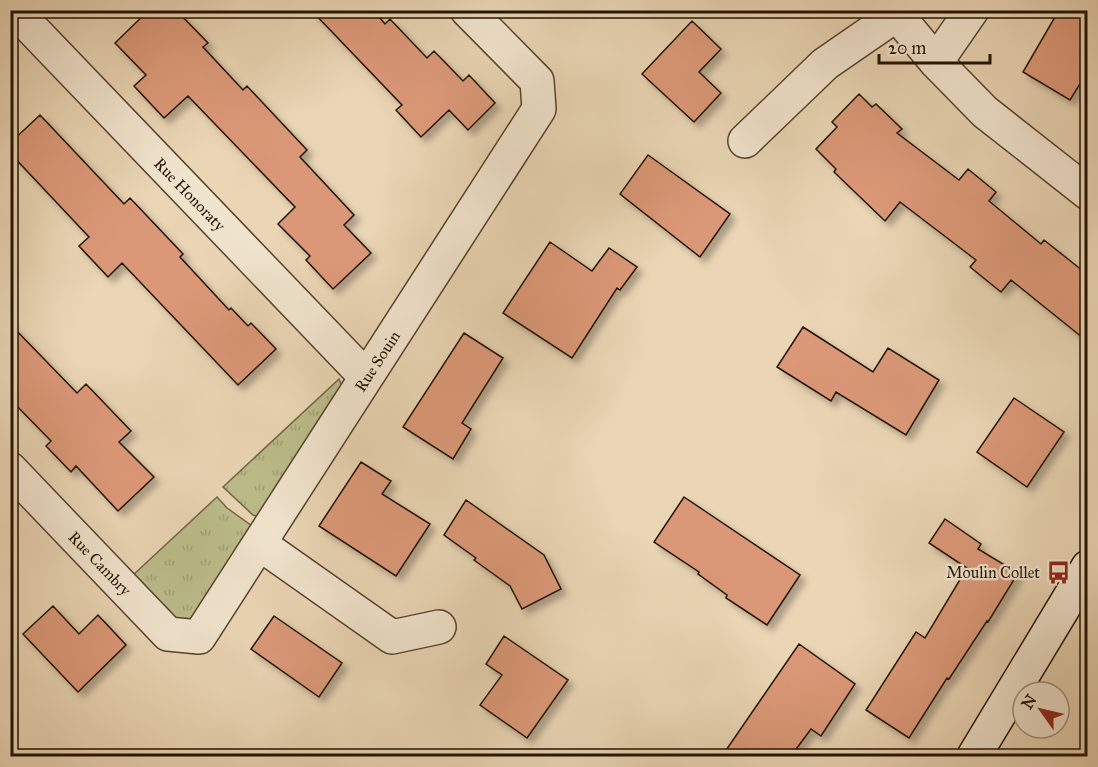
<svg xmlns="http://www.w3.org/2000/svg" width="1098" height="767" font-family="'IM FELL Great Primer',serif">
  <defs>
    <pattern id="grass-tufts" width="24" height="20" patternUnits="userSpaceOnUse" patternTransform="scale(1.5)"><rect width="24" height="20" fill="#bcbc8a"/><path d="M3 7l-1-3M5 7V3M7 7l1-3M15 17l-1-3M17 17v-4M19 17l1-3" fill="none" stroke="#a1a175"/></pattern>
    <filter id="shadow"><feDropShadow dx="5.5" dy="5.5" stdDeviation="3" flood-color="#0004"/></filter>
  </defs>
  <rect width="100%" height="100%" fill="#ead5b4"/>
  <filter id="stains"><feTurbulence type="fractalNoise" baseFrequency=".00333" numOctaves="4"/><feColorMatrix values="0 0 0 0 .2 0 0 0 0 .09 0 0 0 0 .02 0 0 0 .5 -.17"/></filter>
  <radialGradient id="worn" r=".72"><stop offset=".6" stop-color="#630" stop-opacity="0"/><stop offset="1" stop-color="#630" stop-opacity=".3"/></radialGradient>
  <!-- grass -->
  <path fill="url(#grass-tufts)" stroke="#6f6745" stroke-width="1.5" d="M339,379l2,5 -1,8 -81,125 -6,-2 -30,-28z
    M217,497l10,11 25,18 -60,95 -14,4 -46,-49z"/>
  <!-- building -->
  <path fill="#db9878" stroke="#221200" stroke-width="1.5" filter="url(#shadow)" d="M149,10h27l32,33 -5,4 40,43 4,-4 60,64 -7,7 54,58 -10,10 27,28 -38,36 -27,-29 4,-4 -32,-32 17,-17 -107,-111 -24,22 -30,-32 12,-11 -31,-32z
    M311,10h62l12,14 5,-5 37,39 7,-7 29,30 6,-6 26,28 -27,27 -19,-20 -28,27 -25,-27 6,-5z
    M1059,10h29v61l-18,29 -47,-28z
    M692,21l29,28 -22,23 22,21 -27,29 -52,-48z
    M859,94l13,13 4,-3 26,25 -5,4 62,47 9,-11 28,23 -7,9 52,43 3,-4 44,35v67l-77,-62 -10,12 -31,-25 6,-7 -76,-58 -15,19 -51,-49 2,-3 -20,-20 21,-22 -5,-5z
    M40,115l84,89 6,-6 53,56 -3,3 49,53 2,-2 17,18 3,-3 25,26 -38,36 -116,-122 -14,14 -29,-31 10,-9 -79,-84v-10z
    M648,155l82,59 -30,43 -80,-63z
    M550,242l42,29 17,-23 28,19 -17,23 -3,-2 -45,70 -69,-45z
    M10,324l67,69 9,-9 45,47 -12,11 35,35 -36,34 -42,-45 -5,6 -25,-26 5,-5 -41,-42z
    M803,327l70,45 15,-24 51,32 -33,55 -70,-43 -5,9 -54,-34z
    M464,333l39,25 -41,65 9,6 -18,30 -50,-32z
    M1014,398l50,34 -37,55 -50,-35z
    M361,462l30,19 -9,13 48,30 -34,52 -77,-50z
    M684,497l116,78 -33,50 -41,-27 1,-3 -29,-21 1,-2 -45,-30z
    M466,500l78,55 17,34 -39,20 -12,-23 -36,-26 2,-2 -32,-23z
    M945,519l36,25 -3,5 40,24 -30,49 -1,-1 -38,58 -2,-1 -38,60 -43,-28 50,-78 9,6 42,-70 -38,-25z
    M53,606l26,28 19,-19 28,30 -48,47 -55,-58z
    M274,616l68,47 -23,34 -68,-48z
    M504,636l64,44 -41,58 -47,-33 22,-30 -16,-11z
    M799,644l56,40 -34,52 -10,-7 -20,27h-69z"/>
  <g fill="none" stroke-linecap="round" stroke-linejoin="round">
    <defs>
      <path id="minor" d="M14,10l352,367
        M893,10l43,52 49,50 103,81
        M936,62l36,-52
        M745,141l80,-77 71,-49
        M10,469l158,165 31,3 340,-528 -2,-28 -70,-71
        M260,544l132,93 47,-10"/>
      <path id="secondary" d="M974,756l114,-189"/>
    </defs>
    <!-- minor casing -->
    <use href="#minor" stroke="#54432d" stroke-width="36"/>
    <!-- secondary casing -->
    <use href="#secondary" stroke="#221200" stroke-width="36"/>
    <!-- minor -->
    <use href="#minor" stroke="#f1e4ce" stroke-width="33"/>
    <!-- secondary -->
    <use href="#secondary" stroke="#f1e4ce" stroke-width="33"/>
  </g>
  <!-- icons -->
  <defs>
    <symbol id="bus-bare" viewBox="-9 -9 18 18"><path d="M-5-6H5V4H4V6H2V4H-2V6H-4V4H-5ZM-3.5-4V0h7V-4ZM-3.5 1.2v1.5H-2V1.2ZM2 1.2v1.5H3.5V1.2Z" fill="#8f2418" stroke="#f1e4ce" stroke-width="2.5" paint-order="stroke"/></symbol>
  </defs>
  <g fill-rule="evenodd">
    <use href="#bus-bare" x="1042" y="556" width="33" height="33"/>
  </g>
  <g text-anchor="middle" stroke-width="4.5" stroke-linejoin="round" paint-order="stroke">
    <!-- street labels -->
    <g font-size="16" fill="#221200" stroke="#f1e4ce">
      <text transform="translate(190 194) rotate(46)" y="6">Rue Honoraty</text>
      <text transform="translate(377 361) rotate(-57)" y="6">Rue Souin</text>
      <text transform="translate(100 563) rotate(46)" y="6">Rue Cambry</text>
    </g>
    <!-- poi labels -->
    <g font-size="16" fill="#221200" stroke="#f1e4ce" text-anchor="end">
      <text x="1040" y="578">Moulin Collet</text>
    </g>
  </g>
  <!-- margin -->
  <rect width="1098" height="767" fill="none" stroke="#ead5b4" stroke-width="36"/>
  <rect x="12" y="12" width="1074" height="743" fill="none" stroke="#221200" stroke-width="3"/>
  <rect x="18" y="18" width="1062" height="731" fill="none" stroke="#221200" stroke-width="1.5"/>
  <!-- north arrow -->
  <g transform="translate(1041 710) rotate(304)"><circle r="28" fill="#f1e4ce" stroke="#9e907c" stroke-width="1.5"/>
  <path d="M0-4.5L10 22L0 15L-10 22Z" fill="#8f2418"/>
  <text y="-9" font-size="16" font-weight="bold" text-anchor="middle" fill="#221200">N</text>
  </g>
  <!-- scale -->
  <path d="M879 54v9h111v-9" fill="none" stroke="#221200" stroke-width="3"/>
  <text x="888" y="54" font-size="18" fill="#221200" stroke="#f1e4ce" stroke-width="4.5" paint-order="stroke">20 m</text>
  <rect width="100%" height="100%" filter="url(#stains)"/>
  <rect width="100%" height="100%" fill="url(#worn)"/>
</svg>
